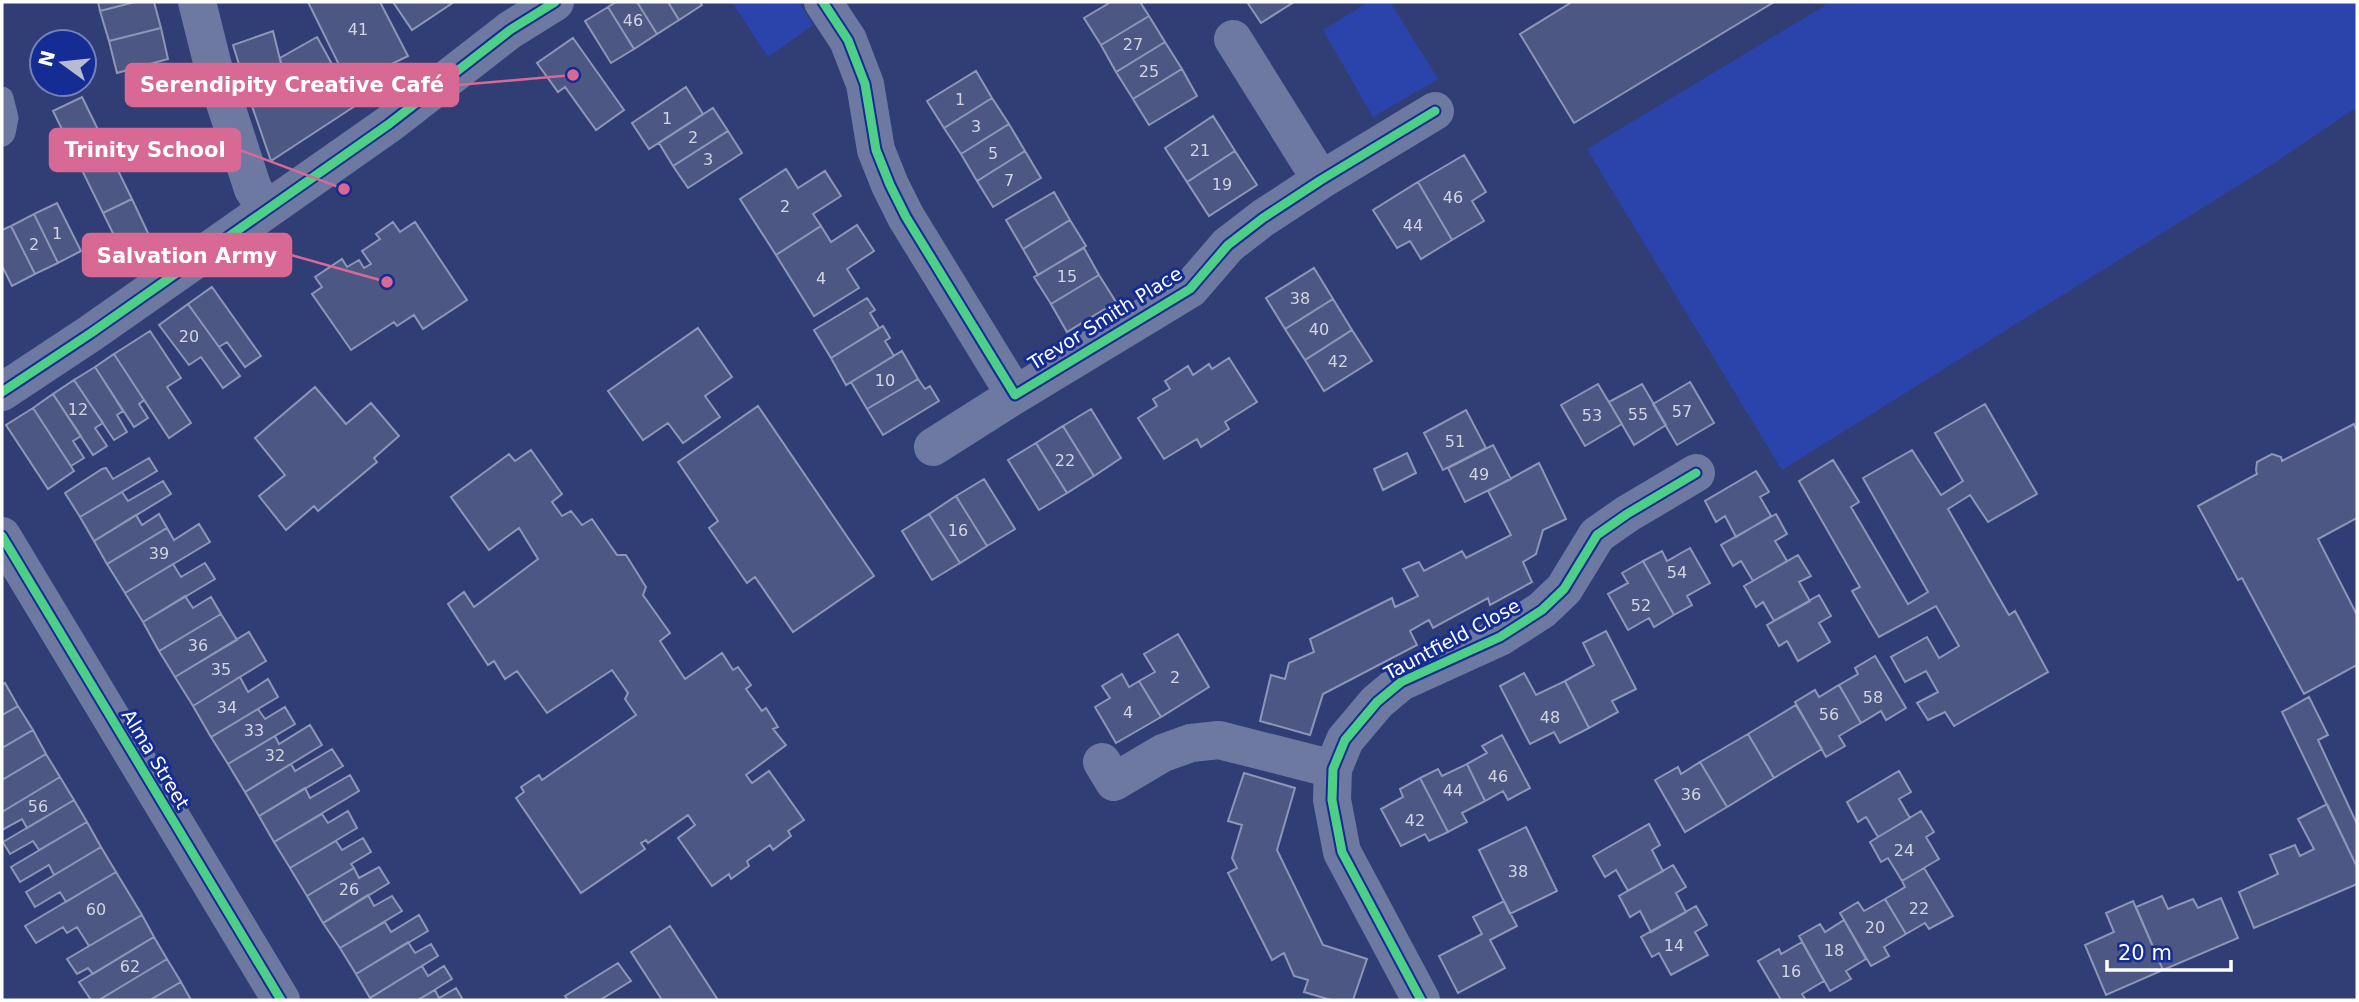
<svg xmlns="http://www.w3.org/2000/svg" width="2359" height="1002" font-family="'DejaVu Sans',sans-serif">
  <rect width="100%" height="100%" fill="#313e76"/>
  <!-- green -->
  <path fill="#2b44ab" d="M732,2h67l14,23 -45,32z
    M1368,2h22l48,77 -65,38 -50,-87z
    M1831,2h526v105l-86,58 -489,305 -195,-321z"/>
  <!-- building -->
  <path fill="#4c5784" stroke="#8e96b7" stroke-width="2" d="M98,2h37l-35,9z
    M135,2h19l7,26 -52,13 -9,-30z
    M308,2h72l28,54 -59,29z
    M393,2h61l-42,28z
    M616,2h21l20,32 -23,15 -26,-42z
    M637,2h31l11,18 -22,14z
    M668,2h32l2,3 -23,15z
    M1111,2h29l9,14 -48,29 -17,-27z
    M1247,2h47l-33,21z
    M1572,2h202l-200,121 -54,-89z
    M608,7l26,42 -23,14 -26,-42z
    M1149,16l16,26 -49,30 -15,-27z
    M161,28l7,31 -51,14 -8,-32z
    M273,31l13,53 -34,22 -19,-61z
    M317,37l38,69 -84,55 -19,-55 34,-22 -6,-26z
    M573,38l51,72 -28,20 -31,-43 -7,5 -21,-29z
    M1165,42l17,27 -49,30 -17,-27z
    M1182,69l15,27 -48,29 -16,-26z
    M976,71l16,27 -48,30 -17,-27z
    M686,87l17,27 -54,35 -17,-26z
    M82,97l25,51 -29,14 -25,-51z
    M992,98l17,26 -48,30 -17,-26z
    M713,108l15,23 -55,35 -14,-23z
    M1213,116l22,35 -48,31 -22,-34z
    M1009,124l16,27 -48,30 -16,-27z
    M728,131l14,22 -54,35 -15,-22z
    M107,148l25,51 -29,14 -25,-51z
    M1025,151l16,27 -48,29 -16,-26z
    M1235,151l22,34 -48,31 -22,-34z
    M1464,155l22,37 -14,9 12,20 -32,19 -34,-58z
    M786,169l12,19 27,-17 16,25 -28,18 8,12 -45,29 -36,-56z
    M1418,182l34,58 -31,19 -11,-18 -13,7 -24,-38z
    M1054,192l16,28 -47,29 -17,-29z
    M132,199l24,51 -28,14 -25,-51z
    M57,203l24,48 -23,12 -24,-49z
    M34,214l24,49 -23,11 -24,-48z
    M1070,220l16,26 -48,29 -15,-26z
    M393,222l7,10 15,-10 52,78 -44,29 -9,-14 -17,11 -3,-4 -43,28 -39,-56 10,-7 -7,-10 27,-18 5,8 12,-7 5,8 7,-4 -9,-13 18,-12 -4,-5z
    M857,225l17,26 -27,18 12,19 -45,28 -38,-61 45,-29 10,16z
    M11,226l24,48 -23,12 -10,-20v-36z
    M1084,248l15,27 -48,29 -17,-27z
    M1314,268l19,31 -48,30 -19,-31z
    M1099,275l17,27 -49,30 -16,-28z
    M212,287l49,69 -16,11 -18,-25 -8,5 -31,-43z
    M867,298l8,12 -5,3 9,15 -48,30 -17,-28z
    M1333,299l19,31 -47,30 -20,-31z
    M188,304l52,72 -17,12 -22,-31 -12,8 -30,-40z
    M883,326l7,12 -5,3 9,15 -48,29 -15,-27z
    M698,328l34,49 -27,19 15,21 -37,26 -15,-20 -25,17 -35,-49z
    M1352,330l20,31 -48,30 -19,-31z
    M150,331l31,47 -14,9 24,36 -22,15 -55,-84z
    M902,351l16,28 -51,30 -16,-27z
    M114,354l30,46 -5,4 9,14 -14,9 -39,-60z
    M1229,358l28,44 -32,20 4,7 -28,18 -4,-8 -33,20 -26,-41 19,-12 -4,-7 17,-10 -5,-8 23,-15 5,9 16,-11 3,5z
    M95,367l28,44 -6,4 10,17 -13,8 -40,-60z
    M918,379l7,10 5,-3 9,15 -56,34 -16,-26z
    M74,380l29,43 -8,5 12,18 -14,9 -40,-61z
    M1690,382l24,41 -37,22 -24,-41z
    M1598,384l24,40 -37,22 -24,-41z
    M1642,384l24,41 -32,20 -25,-43z
    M315,387l31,37 25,-21 28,33 -25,22 3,4 -59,49 -4,-5 -28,24 -27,-34 26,-21 -30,-37z
    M53,394l28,42 -8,5 11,17 -13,8 -38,-58z
    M1985,404l52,90 -49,28 -18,-27 -22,14 61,106 6,-4 33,61 -94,54 -9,-14 -17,8 -11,-17 21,-11 -12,-21 -21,11 -14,-25 36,-20 12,21 20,-12 -23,-40 -57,31 -27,-46 8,-4 -61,-106 34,-21 26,42 -8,5 57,97 20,-12 -65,-114 49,-28 29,45 22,-14 -28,-48z
    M758,406l116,170 -81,56 -38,-55 -8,6 -38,-55 9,-7 -40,-59z
    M33,408l41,63 -26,18 -42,-64z
    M1091,409l30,49 -27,18 -31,-50z
    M1466,410l20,38 -43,22 -19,-37z
    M2354,424l3,7v87l-39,21 39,76v50l-53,29 -62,-116 -4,2 -40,-74 59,-32 -1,-4 1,-8 15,-8 9,3 1,4z
    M1063,426l31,50 -27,17 -31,-50z
    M1036,443l31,50 -28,17 -31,-50z
    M1493,445l18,34 -46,23 -17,-34z
    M531,450l31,44 -10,8 10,14 9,-5 11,14 10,-6 25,36h9l20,32 -3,8 27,38 -10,8 25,38 37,-26 11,17 5,-3 13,18 -5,4 16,22 4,-3 12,19 -5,2 13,16 -40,30 6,8 17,-12 35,49 -16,11 3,5 -18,14 -3,-5 -23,16 2,5 -18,13 -2,-5 -17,12 -34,-48 17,-13 -7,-10 -40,28 -2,-3 -5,3 4,6 -64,44 -65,-95 8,-6 -3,-5 18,-12 3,5 94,-65 -11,-16 3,-6 -16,-23 -65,43 -30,-42 -12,8 -11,-18 -6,4 -40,-61 16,-12 10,15 64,-48 -19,-31 -30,22 -38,-53 58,-43 6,7z
    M1407,453l9,20 -33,17 -9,-21z
    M149,458l8,13 -77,46 -15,-24 37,-24 4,-1 7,11z
    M1539,463l27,56 -23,11 -7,24 -13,8 9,20 -42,23 -2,-7 -55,30 -4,-8 -19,11 7,14 -94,49 -13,41 -50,-14 11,-46 14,4 4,-16 25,-11 -4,-13 82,-41 3,9 23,-11 -15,-27 16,-7 5,9 38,-20 4,7 45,-23 -23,-44z
    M1756,471l13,21 -9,5 11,19 -35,21 -11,-21 -9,6 -11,-21z
    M984,479l31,50 -28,17 -31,-50z
    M163,481l8,13 -77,47 -14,-24 42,-25 6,9z
    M956,496l31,50 -27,17 -31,-49z
    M159,514l8,14 -60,36 -13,-23 42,-26 6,10z
    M929,514l31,49 -28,17 -30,-49z
    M1776,514l11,20 -12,7 12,20 -34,20 -12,-20 -8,5 -12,-21z
    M199,524l11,18 -85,51 -18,-29 60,-36 7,12z
    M1690,548l20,35 -23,13 5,9 -18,10 -31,-54 19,-10 5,10z
    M1798,555l13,21 -12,6 11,19 -36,20 -11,-19 -7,5 -12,-21z
    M1643,561l31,54 -20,12 -5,-9 -21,12 -20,-36 20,-11 -6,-10z
    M205,563l10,16 -72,43 -18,-29 48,-29 8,13z
    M1819,595l12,21 -12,7 11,19 -32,19 -11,-20 -8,5 -12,-21z
    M185,596l8,12 18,-11 10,17 -62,37 -16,-29z
    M221,614l16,26 -62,37 -16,-26z
    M1606,631l30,58 -24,12 6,11 -29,16 -24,-47 29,-16 -11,-22z
    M249,632l17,29 -73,45 -18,-29z
    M1178,634l31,53 -48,30 -22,-36 16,-9 -11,-18z
    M1875,656l31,52 -20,12 -5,-9 -20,12 -22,-38 19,-11 -3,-6z
    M1524,673l12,22 29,-14 24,47 -29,15 -6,-11 -24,12 -30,-58z
    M1122,674l7,13 10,-6 22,36 -45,26 -21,-36 15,-9 -8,-12z
    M240,677l8,15 20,-13 10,18 -67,40 -18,-31z
    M5,683l13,23 -16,9v-30z
    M1839,685l22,38 -22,13 6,10 -19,11 -31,-55 20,-12 4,7z
    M2309,697l19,38 -10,5 39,84v43l-75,-155z
    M1796,705l26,44 -48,29 -26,-44z
    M18,706l15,24 -31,18v-33z
    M285,707l10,17 -67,40 -17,-27 47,-28 7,10z
    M310,725l12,20 -77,47 -17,-28 47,-28 4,8z
    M33,730l13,24 -44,26v-32z
    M1748,734l26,44 -47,29 -27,-45z
    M1502,735l28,53 -22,12 -5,-9 -18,10 -18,-37 20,-11 -5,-7z
    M332,749l11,17 -84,50 -14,-24 46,-28 4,7z
    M46,754l14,23 -58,35v-32z
    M1700,762l27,45 -42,25 -30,-52 23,-13 3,7z
    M1467,764l18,37 -23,12 5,9 -19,10 -28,-54 18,-9 4,7z
    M1899,771l12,21 -12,7 11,19 -32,19 -12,-20 -8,5 -11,-20z
    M1244,773l51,15 -18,62 46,95 44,14 -14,41h-22l-27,-8 4,-12 -14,-4 -10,-23 -12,7 -44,-87 9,-5 -5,-10 10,-33 -14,-4z
    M350,775l9,16 -85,51 -15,-26 46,-28 5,10z
    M60,777l14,23 -47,28 -5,-9 -20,11v-18z
    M1420,778l28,54 -19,9 -4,-7 -24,12 -20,-37 22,-12 -3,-8z
    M74,800l13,22 -48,28 -6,-9 -23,13 -7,-12z
    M2327,804l30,63v17l-103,44 -15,-36 39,-18 -8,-19 25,-10 5,11 14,-7 -16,-30z
    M348,811l9,17 -67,40 -16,-26 48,-28 6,9z
    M1921,811l13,21 -8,5 13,22 -37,22 -14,-23 -7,4 -11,-20z
    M87,822l14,25 -47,28 -5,-10 -29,17 -9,-15z
    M1649,824l11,21 -8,5 11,21 -35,20 -12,-21 -11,7 -12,-21z
    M1526,827l31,64 -47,23 -31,-64z
    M363,838l8,14 -20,12 3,4 -47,28 -17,-28 46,-27 6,9z
    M101,847l15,25 -50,30 -6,-10 -25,15 -9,-15z
    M1673,865l13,22 -10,6 10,19 -35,20 -11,-21 -10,6 -11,-21z
    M379,867l10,16 -66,40 -16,-27 47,-28 5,10z
    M1924,868l29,48 -24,13 -4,-6 -19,11 -21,-35 20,-12 -3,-6z
    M116,872l26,43 -53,31 -12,-19 -10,6 -4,-6 -27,16 -11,-17z
    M368,895l6,11 18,-10 10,15 -62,37 -17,-25z
    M2162,896l6,13 25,-10 5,9 23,-10 17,40 -75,32 -27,-63z
    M1885,899l21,35 -22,13 5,9 -18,10 -31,-53 18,-11 6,9z
    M1504,901l13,25 -27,14 15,28 -47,25 -19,-37 43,-22 -9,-17z
    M2133,901l30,69 -57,25 -21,-50 29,-13 -8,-19z
    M1696,906l11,19 -12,7 13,23 -37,20 -12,-22 -7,4 -11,-20z
    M142,915l12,22 -61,37 -5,-6 -11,6 -10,-15z
    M419,915l9,16 -72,43 -16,-26 45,-26 6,10z
    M1844,920l22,39 -20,12 5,8 -21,12 -31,-55 21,-12 5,8z
    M670,926l48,74h-56l-31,-48z
    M154,937l13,22 -68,41h-8l-12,-18z
    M408,942l7,11 16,-9 7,12 -68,42 -14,-24z
    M1802,942l22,39 -22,13 4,6h-25l-23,-39 21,-12 2,5z
    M167,959l14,23 -31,18h-51z
    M618,963l13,18 -31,19h-32l-3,-4z
    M422,966l6,10 16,-10 8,13 -34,21h-46l-2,-2z
    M181,982l10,18h-41z
    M456,988l7,12h-45l17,-10 4,8z"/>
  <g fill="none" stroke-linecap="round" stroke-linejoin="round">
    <!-- service -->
    <path stroke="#6e79a1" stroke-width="23" d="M2,98l5,20 -3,15 -2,2"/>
    <!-- minor -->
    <path stroke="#6e79a1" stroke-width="38" d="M197,2l16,64 40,123 14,20
      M823,2l25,38 17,44 11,66 14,35 16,32 109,178 175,-106 38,-44 35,-27 58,-38 114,-69
      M1233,39l88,141
      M2,392l89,-59 298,-209 121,-94 45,-28
      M933,447l82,-52
      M2,536l279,464
      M1102,762l12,20 49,-29 28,-10 28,-3 114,29
      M1421,1000l-79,-148 -10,-52 1,-31 12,-29 32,-38 24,-20 99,-45 42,-27 22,-21 33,-54 30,-21 69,-41"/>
    <defs>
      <path id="cycleway" d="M823,2l25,38 17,44 11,66 14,35 16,32 109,178 175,-106 38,-44 35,-27 58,-38 114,-69
        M2,392l89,-59 298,-209 121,-94 45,-28
        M2,536l279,464
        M1421,1000l-79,-148 -10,-52 1,-31 12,-29 32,-38 24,-20 99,-45 42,-27 22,-21 33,-54 30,-21 69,-41"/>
    </defs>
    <!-- cycleway casing -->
    <use href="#cycleway" stroke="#142c93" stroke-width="13"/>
    <!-- cycleway -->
    <use href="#cycleway" stroke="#4dcf88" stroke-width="9"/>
  </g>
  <g text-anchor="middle" stroke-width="6" stroke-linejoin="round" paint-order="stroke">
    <!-- number labels -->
    <g font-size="16" fill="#d2d5e0">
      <text x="633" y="26">46</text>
      <text x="358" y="35">41</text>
      <text x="1133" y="50">27</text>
      <text x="1149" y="77">25</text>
      <text x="960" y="105">1</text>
      <text x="667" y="124">1</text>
      <text x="976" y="132">3</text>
      <text x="693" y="143">2</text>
      <text x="1200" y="156">21</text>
      <text x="993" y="159">5</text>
      <text x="708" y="165">3</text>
      <text x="1009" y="186">7</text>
      <text x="1222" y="190">19</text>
      <text x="1453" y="203">46</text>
      <text x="785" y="212">2</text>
      <text x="1413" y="231">44</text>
      <text x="57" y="239">1</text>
      <text x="34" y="250">2</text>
      <text x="1067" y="282">15</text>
      <text x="821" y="284">4</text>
      <text x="1300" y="304">38</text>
      <text x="1319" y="335">40</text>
      <text x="189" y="342">20</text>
      <text x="1338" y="367">42</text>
      <text x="885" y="386">10</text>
      <text x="78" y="415">12</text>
      <text x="1682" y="417">57</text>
      <text x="1638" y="420">55</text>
      <text x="1592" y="421">53</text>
      <text x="1455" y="447">51</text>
      <text x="1065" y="466">22</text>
      <text x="1479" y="480">49</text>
      <text x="958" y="536">16</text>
      <text x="159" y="559">39</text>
      <text x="1677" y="578">54</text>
      <text x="1641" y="611">52</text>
      <text x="198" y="651">36</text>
      <text x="221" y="675">35</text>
      <text x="1175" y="683">2</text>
      <text x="1873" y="703">58</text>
      <text x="227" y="713">34</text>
      <text x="1128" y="718">4</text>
      <text x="1829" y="720">56</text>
      <text x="1550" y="723">48</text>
      <text x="254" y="736">33</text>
      <text x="275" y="761">32</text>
      <text x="1498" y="782">46</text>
      <text x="1453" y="796">44</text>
      <text x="1691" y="800">36</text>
      <text x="38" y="812">56</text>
      <text x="1415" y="826">42</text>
      <text x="1904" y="856">24</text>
      <text x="1518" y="877">38</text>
      <text x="349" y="895">26</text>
      <text x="1919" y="914">22</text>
      <text x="96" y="915">60</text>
      <text x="1875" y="933">20</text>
      <text x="1674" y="951">14</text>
      <text x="1834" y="956">18</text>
      <text x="130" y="972">62</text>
      <text x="1791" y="977">16</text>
    </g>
    <!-- street labels -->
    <g font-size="19" fill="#fff" stroke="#142c93">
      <text transform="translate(1105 318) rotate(-32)" y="7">Trevor Smith Place</text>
      <text transform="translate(1452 639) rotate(-28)" y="7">Tauntfield Close</text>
      <text transform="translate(156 759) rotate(59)" y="7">Alma Street</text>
    </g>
  </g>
  <!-- callouts -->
  <path fill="none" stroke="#d76994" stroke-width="2.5" d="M573 75L458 85M344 189L240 150M387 282L291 255"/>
  <g fill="#d76994" stroke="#142c93" stroke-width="2.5">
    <circle cx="573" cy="75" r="7"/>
    <circle cx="344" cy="189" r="7"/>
    <circle cx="387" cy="282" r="7"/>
  </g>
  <g fill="#d76994" stroke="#d76994" stroke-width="2.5">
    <rect x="126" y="64" width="332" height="42" rx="7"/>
    <rect x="50" y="129" width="190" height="42" rx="7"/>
    <rect x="83" y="234" width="208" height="42" rx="7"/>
  </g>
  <g font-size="21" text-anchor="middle" font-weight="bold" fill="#fff">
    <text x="292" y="92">Serendipity Creative Café</text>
    <text x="145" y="157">Trinity School</text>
    <text x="187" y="263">Salvation Army</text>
  </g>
  <!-- border -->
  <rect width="2359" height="1002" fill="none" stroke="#ffffff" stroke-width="7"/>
  <!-- north arrow -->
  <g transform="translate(63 63) rotate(285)"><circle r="33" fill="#142c93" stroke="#7280be" stroke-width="2"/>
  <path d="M0-5L12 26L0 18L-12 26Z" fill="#b7bbcf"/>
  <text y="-10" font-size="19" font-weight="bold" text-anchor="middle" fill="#ffffff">N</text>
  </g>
  <!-- scale -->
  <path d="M2107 960v10h124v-10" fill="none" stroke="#ffffff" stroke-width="3.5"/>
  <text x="2118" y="960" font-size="21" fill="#ffffff" stroke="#142c93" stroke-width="5" paint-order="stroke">20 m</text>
</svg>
